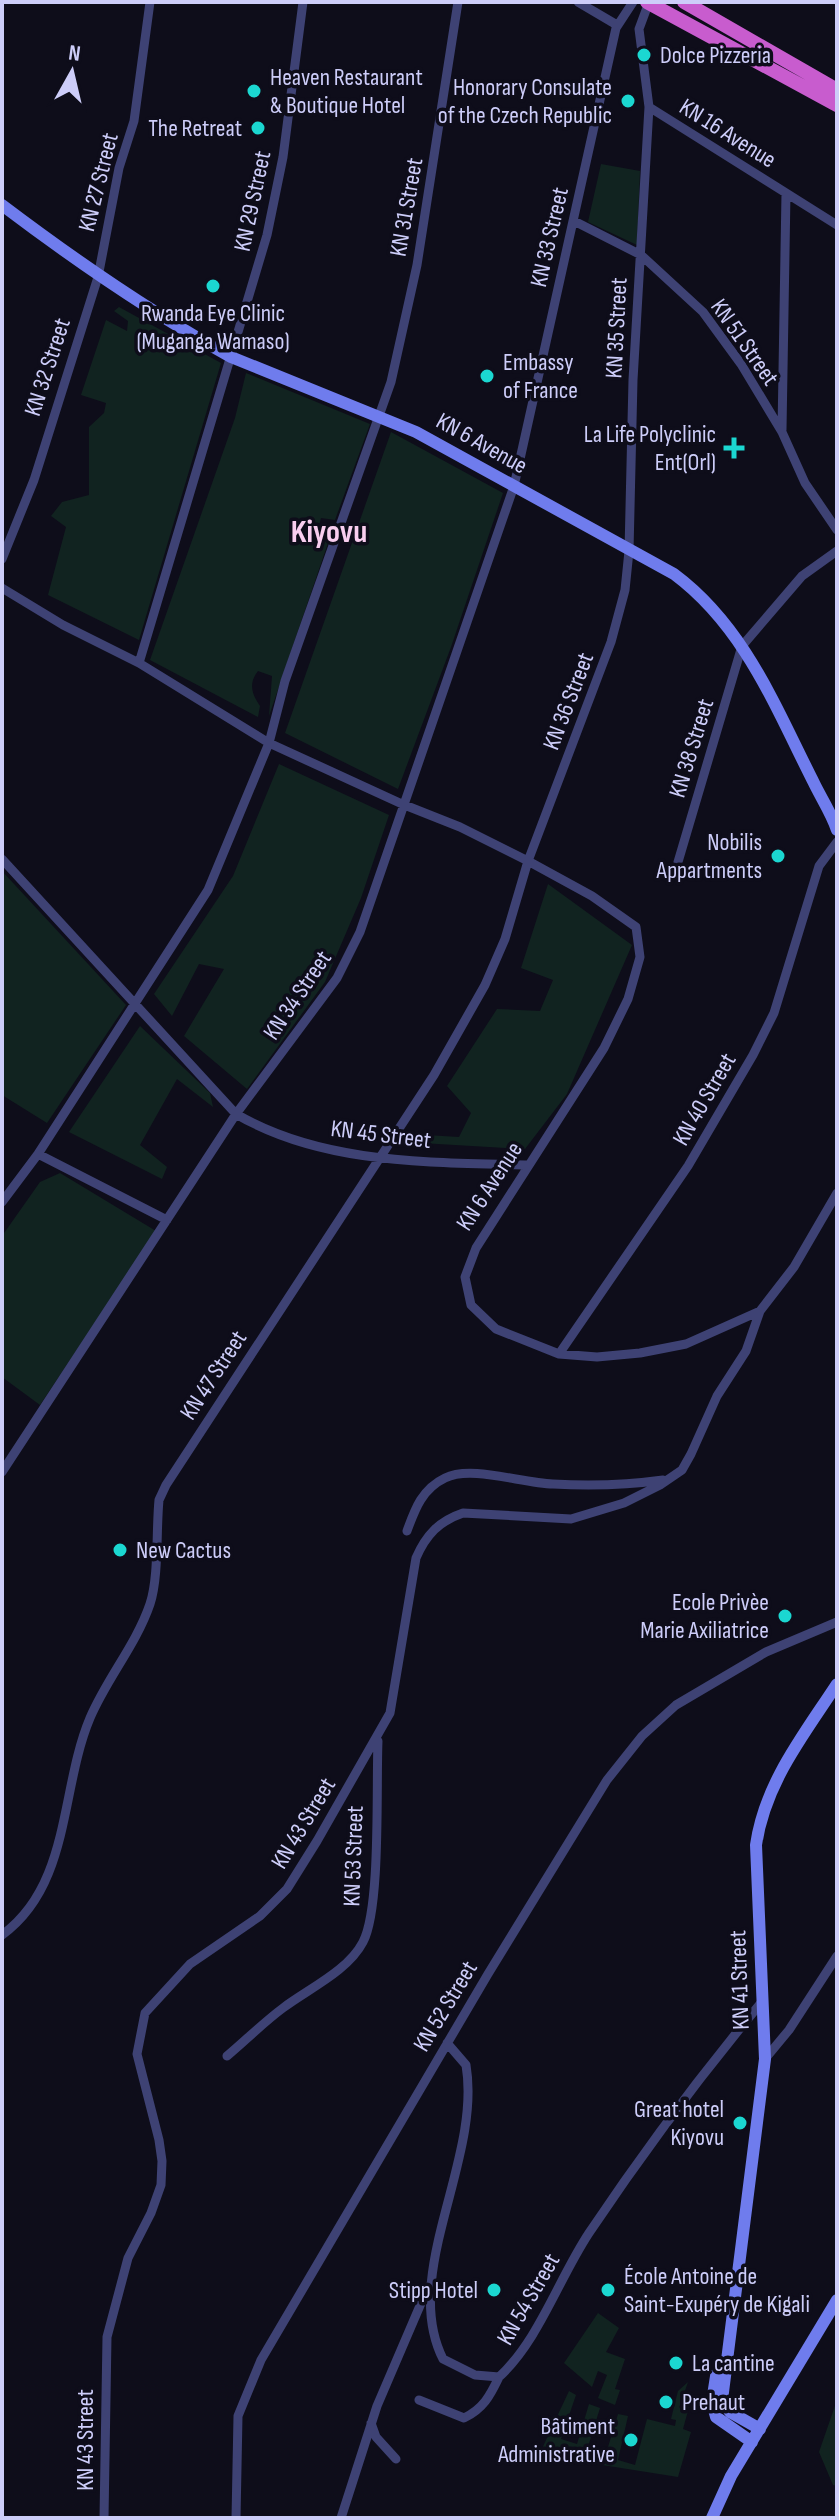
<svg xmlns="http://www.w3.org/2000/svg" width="839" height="2520" font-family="'Sofia Sans Condensed',sans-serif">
  <rect width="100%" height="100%" fill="#0e0d1a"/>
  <!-- green -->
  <path fill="#112320" d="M601,164l39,7 -3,74 -49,-23z
    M119,307l102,56 -82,277 -91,-45 18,-68 -15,-11 11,-14 27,-7v-68l15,-14 2,-10 -25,-8 25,-75 21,11 1,-10 -14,-10z
    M246,373l124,51 -35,96 -14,-2 -4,16 11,9 -59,173 3,-40 -14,-5c-10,13 -6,23 2,35l-2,11 -108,-57 85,-242z
    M391,432l112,61 -52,154 -53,142 -113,-56z
    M279,764l110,51 -28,83 -36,84 -78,107 -63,-53 40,-67 -25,-5 -27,52 -18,-22 79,-118z
    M2,871l124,134 -79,118 -45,-28z
    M548,884l84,61 -65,149 -42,55 -104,-6 5,-8 33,2 12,-24 -24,-27 50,-77 43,2 13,-31 -32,-12z
    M140,1026l70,67 3,14 -36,-28 -37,66 27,22 -5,12 -93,-47z
    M60,1173l96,58 -116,174 -38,-28v-141l38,-54z
    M598,2313l21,15 -13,24 19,7 -10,30 5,1 -5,15 -17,-7 9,-23 -9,-4 -6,16 -28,-24z
    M688,2382l-9,26 3,-3 7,2 -6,22 8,3 -13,45 -139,-22 30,-64 7,4 -15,44 16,5 12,-40 11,4 -13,42 18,7 13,-43 10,2 -10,44 17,5 12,-46 28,7 1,-6 -5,-1 7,-28z
    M837,2400v86l-4,-1 -14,-33z"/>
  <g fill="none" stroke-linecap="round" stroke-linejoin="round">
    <!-- minor -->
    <path stroke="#3e4274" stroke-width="9" d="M578,2l39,23
      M649,107l188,118
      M574,221l67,34 62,57 38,52 41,68 23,51 32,47
      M782,430l4,-237
      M2,559l32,-79 64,-203 21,-109 15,-47 16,-119
      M2,588l61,37 76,38 130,80 133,61 58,23 68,34 64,35 44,31 4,30 -12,42 -24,49 -128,200 -11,29 6,28 25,24 63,25 38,3 43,-4 46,-9 74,-33 34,-44 43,-74
      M139,663l128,-428 16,-78 20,-155
      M2,859l234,255c87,51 195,48 293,51
      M678,862l64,-216 60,-70 35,-25
      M38,1154l129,66
      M2,1202l36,-48 170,-264 61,-147 16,-62 106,-299 26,-117 41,-263
      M559,1354l129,-188 65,-111 21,-42 45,-147 18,-24
      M2,1472l234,-358 101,-136 23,-46 154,-446 102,-458 17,-26
      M407,1531c8,-22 15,-42 38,-53 26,-13 76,5 108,6 36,2 74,1 110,-4
      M2,1935c69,-50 58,-146 88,-217 17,-40 46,-73 60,-114 9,-27 6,-74 9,-104l7,-15 268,-410 51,-90 20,-46 23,-78 83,-219 14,-52 4,-39 4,-171 16,-273 -10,-78 10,-27
      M447,2043l19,22c16,95 -66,209 -23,294l32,16 24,2c40,-37 59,-97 90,-144 53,-79 111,-157 172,-230
      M227,2056c19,-16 37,-34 56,-48 25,-19 65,-37 80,-66 18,-34 13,-156 15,-201
      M765,2059l24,-29 48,-74
      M419,2400l45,18c19,-9 26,-22 35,-41
      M371,2423l5,14 20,22
      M104,2518l3,-181 21,-79 23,-45 10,-28 1,-24 -3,-21 -22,-86 8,-41 45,-49 70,-48 27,-27 30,-48 73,-128 26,-155c10,-23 23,-37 47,-45l108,6 53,-16 36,-18 22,-15 9,-16 26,-58 29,-45 14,-40
      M236,2518l2,-102 23,-56 227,-386 119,-194 35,-44 34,-31 90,-53 71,-30
      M341,2518l36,-112 51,-119"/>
    <!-- secondary -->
    <path stroke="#6f7ced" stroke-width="12" d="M2,205c74,56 148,107 229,152l185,75 258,142c70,52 101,132 139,207 8,17 18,31 24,49
      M717,2370l-5,32 4,15 36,25
      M760,2429l-30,-17 -8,-12 43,-341 -9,-214c9,-62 47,-109 81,-161
      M712,2518l19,-42 106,-176"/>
    <!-- trunk -->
    <path stroke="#c85cce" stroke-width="14" d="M647,2l190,103
      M684,2l153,88"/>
  </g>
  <!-- markers -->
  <g fill="#1bd7d1" stroke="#0e0d1a" stroke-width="3">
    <circle cx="644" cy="55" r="8"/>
    <circle cx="254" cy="91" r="8"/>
    <circle cx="628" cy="101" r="8"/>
    <circle cx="258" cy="128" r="8"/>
    <circle cx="213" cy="286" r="8"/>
    <circle cx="487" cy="376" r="8"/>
    <path d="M730 436h8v8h8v8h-8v8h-8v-8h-8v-8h8z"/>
    <circle cx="778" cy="856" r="8"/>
    <circle cx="120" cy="1550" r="8"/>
    <circle cx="785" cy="1616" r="8"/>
    <circle cx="740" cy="2123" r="8"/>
    <circle cx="494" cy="2290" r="8"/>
    <circle cx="608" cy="2290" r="8"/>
    <circle cx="676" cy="2363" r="8"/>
    <circle cx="666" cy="2402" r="8"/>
    <circle cx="631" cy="2440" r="8"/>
  </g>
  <g text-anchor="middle" stroke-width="7" stroke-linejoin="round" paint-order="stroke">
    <!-- poi labels -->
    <g font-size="24" fill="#cdcdf9" stroke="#0e0d1a" text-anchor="end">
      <text x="660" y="63" text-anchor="start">Dolce Pizzeria</text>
      <text x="270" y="85" text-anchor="start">Heaven Restaurant<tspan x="270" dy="28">&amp; Boutique Hotel</tspan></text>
      <text x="612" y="95">Honorary Consulate<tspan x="612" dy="28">of the Czech Republic</tspan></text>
      <text x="242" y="136">The Retreat</text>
      <text x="213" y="321" text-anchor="middle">Rwanda Eye Clinic<tspan x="213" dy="28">(Muganga Wamaso)</tspan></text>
      <text x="503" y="370" text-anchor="start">Embassy<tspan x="503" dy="28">of France</tspan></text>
      <text x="716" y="442">La Life Polyclinic<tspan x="716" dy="28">Ent(Orl)</tspan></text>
      <text x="762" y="850">Nobilis<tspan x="762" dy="28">Appartments</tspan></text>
      <text x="136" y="1558" text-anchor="start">New Cactus</text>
      <text x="769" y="1610">Ecole Privèe<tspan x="769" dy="28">Marie Axiliatrice</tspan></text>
      <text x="724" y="2117">Great hotel<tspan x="724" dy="28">Kiyovu</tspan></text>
      <text x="624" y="2284" text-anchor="start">École Antoine de<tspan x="624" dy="28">Saint-Exupéry de Kigali</tspan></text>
      <text x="478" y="2298">Stipp Hotel</text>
      <text x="692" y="2371" text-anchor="start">La cantine</text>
      <text x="682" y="2410" text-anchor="start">Prehaut</text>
      <text x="615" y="2434">Bâtiment<tspan x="615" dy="28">Administrative</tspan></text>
    </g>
    <!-- street labels -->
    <g font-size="24" fill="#cdcdf9" stroke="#0e0d1a">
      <text transform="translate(728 133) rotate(32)" y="8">KN 16 Avenue</text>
      <text transform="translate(98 182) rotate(-76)" y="8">KN 27 Street</text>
      <text transform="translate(252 201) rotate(-78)" y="8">KN 29 Street</text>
      <text transform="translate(406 207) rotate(-80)" y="8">KN 31 Street</text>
      <text transform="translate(549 237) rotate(-77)" y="8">KN 33 Street</text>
      <text transform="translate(616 328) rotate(-87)" y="8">KN 35 Street</text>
      <text transform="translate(745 342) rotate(55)" y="8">KN 51 Street</text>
      <text transform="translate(47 367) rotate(-72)" y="8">KN 32 Street</text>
      <text transform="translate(482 443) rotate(29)" y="8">KN 6 Avenue</text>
      <text transform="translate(568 701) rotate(-69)" y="8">KN 36 Street</text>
      <text transform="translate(691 748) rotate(-73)" y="8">KN 38 Street</text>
      <text transform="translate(297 995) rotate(-56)" y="8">KN 34 Street</text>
      <text transform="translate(704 1099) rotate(-60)" y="8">KN 40 Street</text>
      <text transform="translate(381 1134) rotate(7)" y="8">KN 45 Street</text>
      <text transform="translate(489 1186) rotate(-57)" y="8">KN 6 Avenue</text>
      <text transform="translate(213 1375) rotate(-57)" y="8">KN 47 Street</text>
      <text transform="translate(303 1823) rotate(-59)" y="8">KN 43 Street</text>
      <text transform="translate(353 1856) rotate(-88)" y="8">KN 53 Street</text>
      <text transform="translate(739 1980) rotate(-92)" y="8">KN 41 Street</text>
      <text transform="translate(445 2006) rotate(-59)" y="8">KN 52 Street</text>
      <text transform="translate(528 2299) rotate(-60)" y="8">KN 54 Street</text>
      <text transform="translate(85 2440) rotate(-90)" y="8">KN 43 Street</text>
    </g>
    <!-- district labels -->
    <g font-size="32" font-weight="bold" fill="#f9ceef" stroke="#0e0d1a">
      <text x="329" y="542">Kiyovu</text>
    </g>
  </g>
  <!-- border -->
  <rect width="839" height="2520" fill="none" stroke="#cdcdf9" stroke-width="8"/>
  <!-- north arrow -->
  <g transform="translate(72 72) rotate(8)" stroke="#0e0d1a" stroke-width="6" paint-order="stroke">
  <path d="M0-6L14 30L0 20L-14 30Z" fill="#cdcdf9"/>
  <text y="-12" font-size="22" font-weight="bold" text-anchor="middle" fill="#cdcdf9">N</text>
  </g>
</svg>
